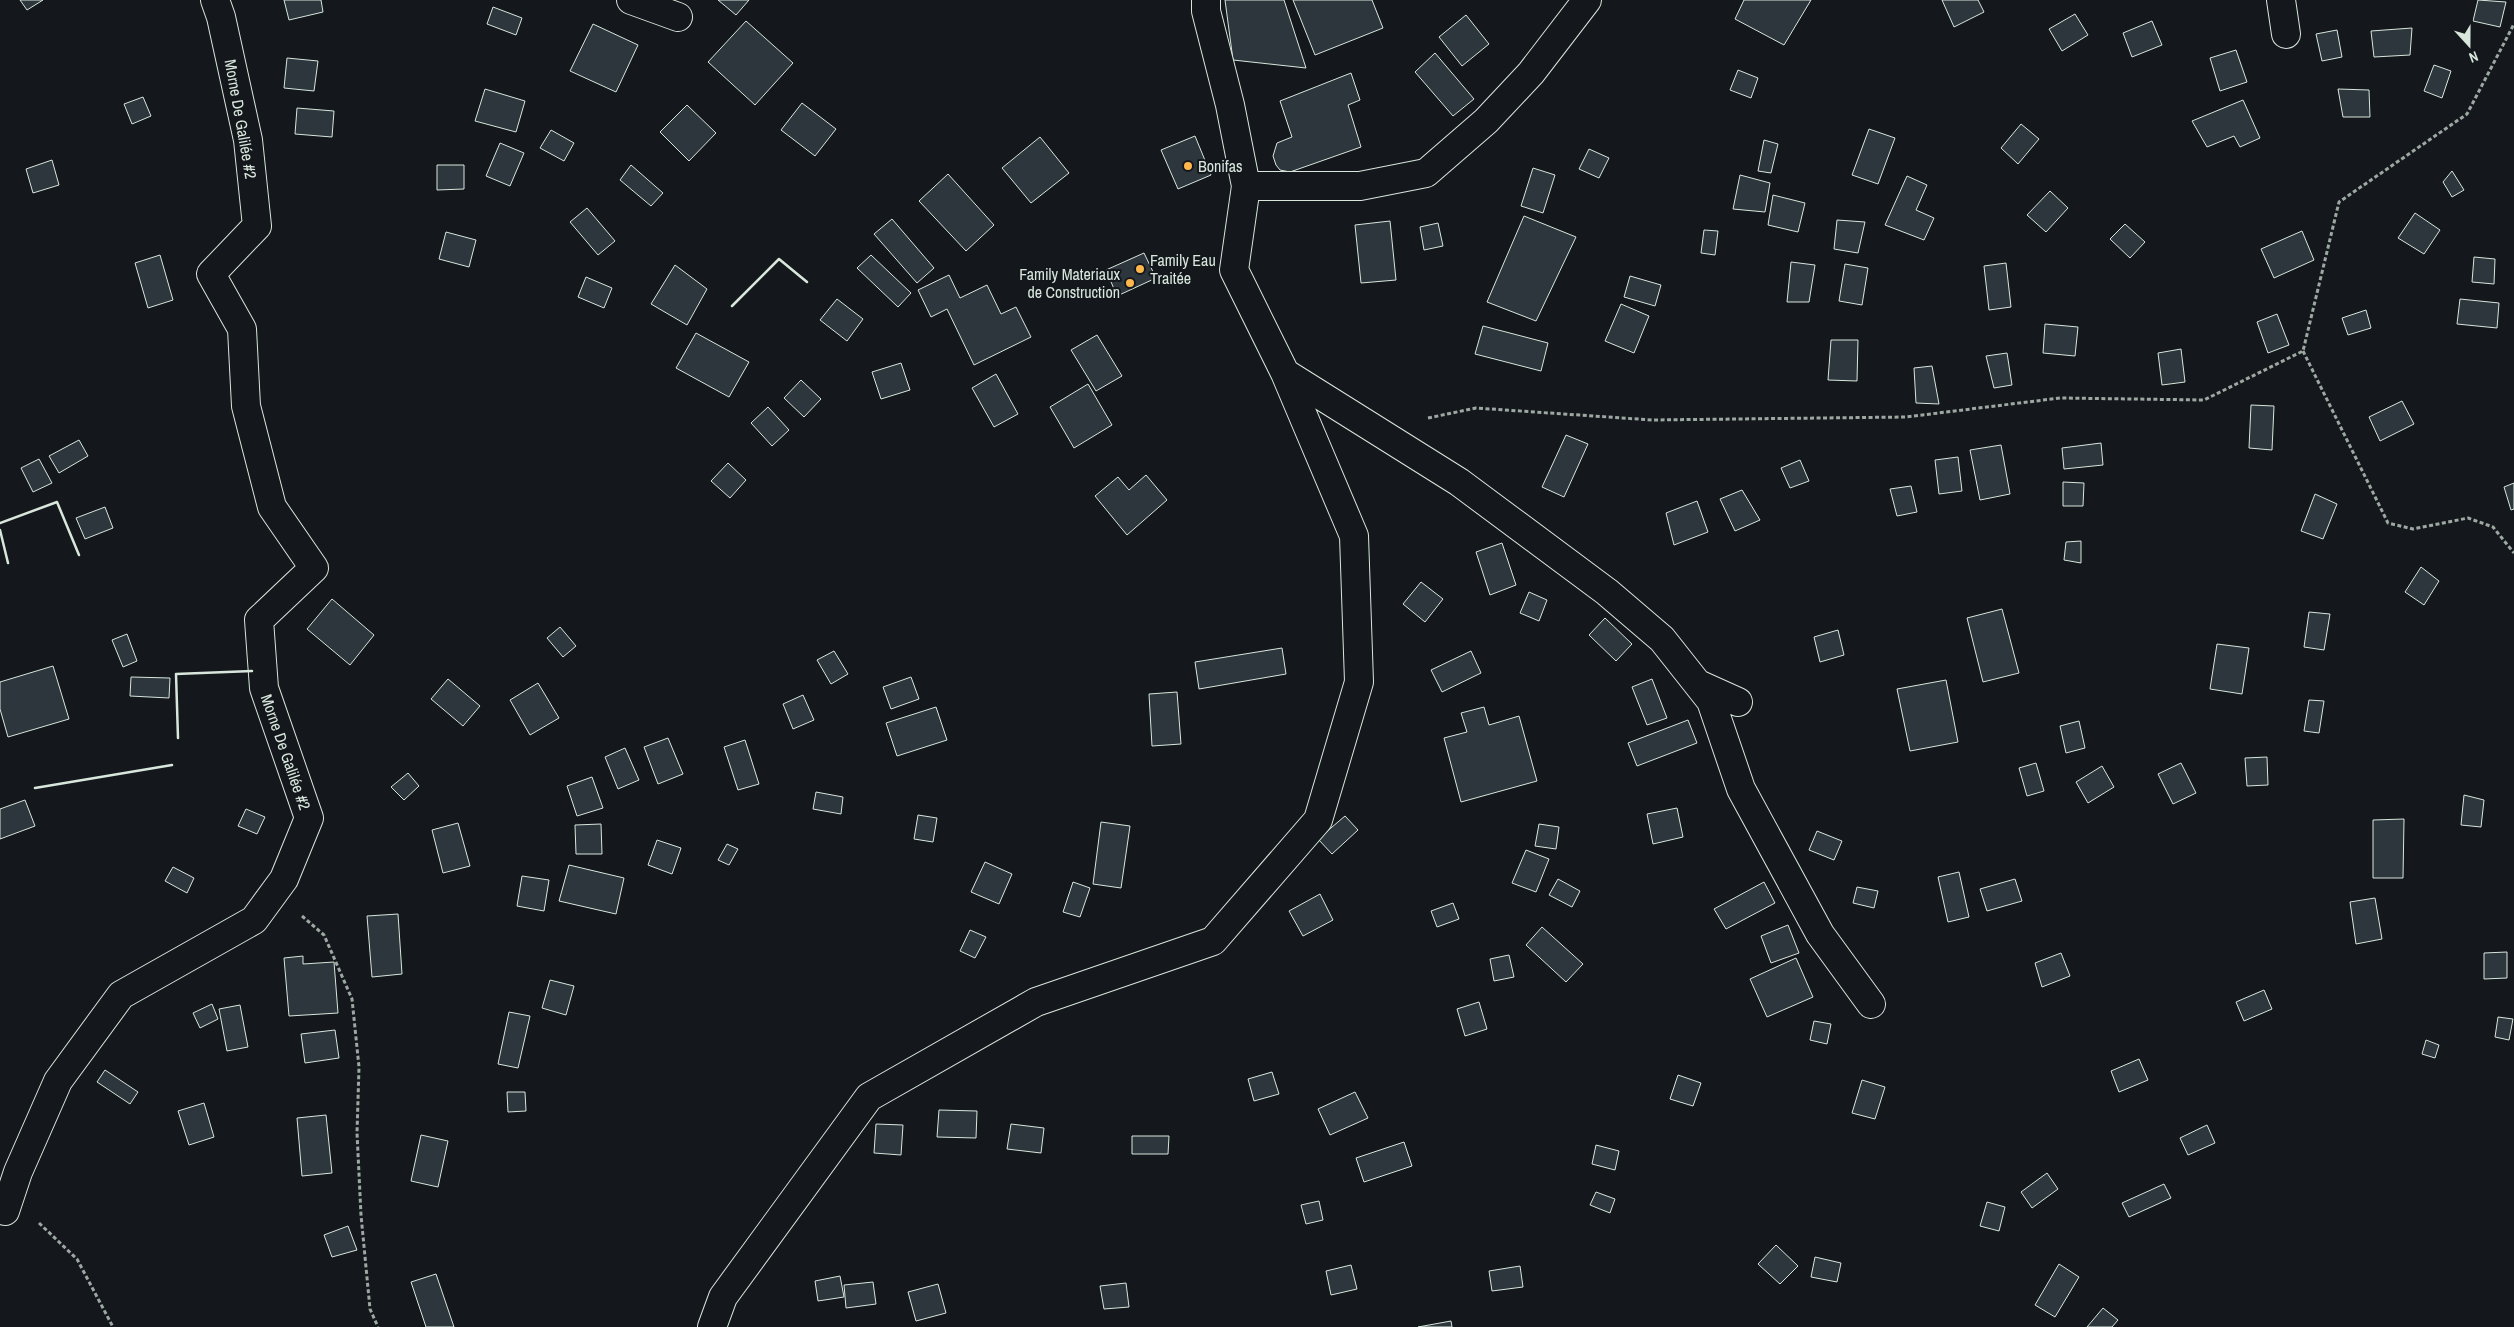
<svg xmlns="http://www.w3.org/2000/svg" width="2514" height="1327" font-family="'Archivo Narrow',sans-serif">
  <rect width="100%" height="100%" fill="#14181c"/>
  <!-- building -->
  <path fill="#2c363c" stroke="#d8e6dc" d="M20,0h23l-16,10z
    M284,0h37l2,12 -34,8z
    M718,0h31l-13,15z
    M1225,0h59l22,68 -73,-8z
    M1293,0h79l11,28 -68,27z
    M1744,0h67l-27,45 -49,-26z
    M1942,0h36l6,12 -30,15z
    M2478,0l28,2 -6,25 -27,-6z
    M493,7l29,11 -6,17 -29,-11z
    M2075,14l13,21 -26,16 -13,-22z
    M1466,15l23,29 -27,22 -23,-29z
    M746,21l47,42 -38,42 -47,-43z
    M2152,21l10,24 -30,12 -9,-24z
    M593,24l45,21 -22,47 -46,-21z
    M2412,28l-2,27 -36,2 -3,-26z
    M2337,30l5,27 -20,4 -6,-27z
    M2236,50l11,32 -27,9 -10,-33z
    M1435,53l39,46 -21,17 -38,-44z
    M287,58l31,3 -4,30 -30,-3z
    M2434,65l17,6 -9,27 -18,-7z
    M1738,70l20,8 -7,20 -21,-8z
    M1351,73l9,27 -12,5 13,42 -71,25 -10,-2 -4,-5 -3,-9 4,-13 15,-6 -12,-36z
    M485,89l40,12 -9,31 -41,-11z
    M2338,89l31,1 1,27h-27z
    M143,97l8,19 -19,8 -8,-20z
    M2243,100l17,38 -20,9 -6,-11 -27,11 -15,-26z
    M802,103l34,26 -21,27 -34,-26z
    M687,105l29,28 -27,28 -29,-29z
    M297,108l37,3 -2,26 -37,-3z
    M2021,124l18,15 -21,25 -17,-16z
    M1869,129l26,9 -17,46 -26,-9z
    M551,130l23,13 -10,18 -24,-13z
    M1195,136l16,39 -33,14 -17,-39z
    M1040,137l29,36 -38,30 -29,-35z
    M1764,140l14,4 -7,29 -13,-2z
    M500,143l24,10 -14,33 -24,-10z
    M1589,149l20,9 -10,20 -20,-9z
    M52,160l7,25 -26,8 -7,-24z
    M437,165h27v24l-27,1z
    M631,165l32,28 -12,13 -31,-26z
    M1533,168l22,7 -12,38 -22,-7z
    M2452,171l12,19 -12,7 -9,-15z
    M948,174l46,51 -28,26 -47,-50z
    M1740,175l30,8 -5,29 -32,-3z
    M1907,176l20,9 -11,25 18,8 -10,22 -39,-15z
    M2050,191l18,17 -22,24 -19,-17z
    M1773,195l32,8 -7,29 -30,-7z
    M587,208l28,33 -17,14 -28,-33z
    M2415,213l25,17 -16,24 -26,-16z
    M1524,216l52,21 -40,84 -49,-19z
    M892,219l42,49 -17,15 -43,-49z
    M1837,220l28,2 -7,31 -24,-4z
    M1390,221l6,59 -35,3 -6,-58z
    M1438,223l5,23 -19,4 -4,-23z
    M2125,224l20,18 -15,16 -20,-19z
    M1704,230l14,1 -3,24 -14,-2z
    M2302,231l12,29 -40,18 -13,-29z
    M446,232l30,8 -7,27 -30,-8z
    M1144,253l12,25 -39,18 -11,-26z
    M160,255l13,45 -25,8 -13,-45z
    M871,255l40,38 -13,14 -41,-39z
    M2474,257l21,2 -1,25 -22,-2z
    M1791,262l24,3 -6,37h-22z
    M2006,263l5,44 -22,3 -5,-44z
    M1845,264l23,4 -6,37 -23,-4z
    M675,265l32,24 -20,36 -36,-21z
    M949,275l11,23 27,-13 14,29 15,-7 15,30 -57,28 -27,-56 -16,8 -13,-27z
    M1630,276l31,9 -6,21 -31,-9z
    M586,277l26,11 -8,20 -26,-11z
    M837,299l26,20 -16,22 -27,-21z
    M2460,299l39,4 -2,25 -40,-4z
    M1621,304l28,12 -15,37 -29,-12z
    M2366,310l5,18 -23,7 -6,-17z
    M2277,314l12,31 -21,8 -11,-31z
    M2045,324l33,3 -3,29 -32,-3z
    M1483,326l65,17 -7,28 -66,-17z
    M696,333l53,29 -20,35 -53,-29z
    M1097,335l25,41 -26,15 -25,-41z
    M1831,340h27l-1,41 -29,-1z
    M2181,349l4,33 -23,3 -4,-32z
    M2007,353l5,32 -18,3 -8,-32z
    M901,363l9,27 -29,9 -9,-27z
    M1932,366l7,38 -23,-1 -2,-35z
    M996,374l22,40 -24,13 -22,-39z
    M801,380l20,19 -17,18 -20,-19z
    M1088,384l24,41 -38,23 -24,-41z
    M2402,401l12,23 -34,17 -11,-24z
    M2251,405l23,1 -2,44 -23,-2z
    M768,407l21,23 -17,16 -21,-23z
    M1566,435l22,9 -24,53 -22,-10z
    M79,440l9,16 -29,17 -10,-17z
    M2101,443l2,22 -39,4 -2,-21z
    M2001,445l9,49 -30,6 -10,-50z
    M1958,457l4,34 -23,3 -4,-34z
    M39,459l13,24 -19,9 -12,-24z
    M1800,460l9,21 -19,7 -9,-20z
    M728,463l18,17 -16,18 -19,-17z
    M1146,475l21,25 -40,35 -32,-39 23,-19 11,13z
    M2063,482l21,1 -1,23h-20z
    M2514,483v26l-3,1 -7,-23z
    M1911,486l6,26 -20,4 -7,-27z
    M1742,490l18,30 -25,11 -15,-32z
    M2315,494l22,10 -14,35 -22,-8z
    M1697,501l11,31 -34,13 -8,-32z
    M105,507l8,21 -28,11 -9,-21z
    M2081,541v22l-17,-3 2,-18z
    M1502,543l14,42 -26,10 -14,-43z
    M2421,567l18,14 -15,24 -19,-13z
    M1421,582l22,17 -18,23 -22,-18z
    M1529,592l18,8 -8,21 -19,-8z
    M332,599l42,36 -24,30 -43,-36z
    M2002,609l17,64 -36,9 -16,-64z
    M2309,612l21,2 -6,36 -20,-3z
    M1605,618l27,26 -16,17 -27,-26z
    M560,627l16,19 -13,11 -16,-19z
    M1838,630l6,25 -24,7 -6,-25z
    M127,634l10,27 -14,6 -11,-27z
    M2217,644l32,4 -7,46 -32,-5z
    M1282,648l4,26 -87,15 -4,-27z
    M834,651l14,23 -17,10 -14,-24z
    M1471,651l10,22 -39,19 -11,-22z
    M53,666l16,53 -61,18 -8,-28v-27z
    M131,677l39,1 -1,20 -39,-2z
    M911,677l8,22 -28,10 -8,-22z
    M448,679l32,27 -17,20 -32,-27z
    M1652,679l15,39 -20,7 -15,-38z
    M1946,680l12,62 -48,9 -13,-62z
    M538,683l21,35 -29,17 -20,-35z
    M1177,692l4,52 -29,2 -3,-52z
    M803,695l11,25 -21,9 -10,-25z
    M2309,700l15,1 -5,32 -15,-2z
    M936,707l11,33 -50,16 -11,-33z
    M1484,707l5,18 30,-9 18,65 -76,21 -17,-64 23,-6 -6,-19z
    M1688,720l9,23 -60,23 -9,-23z
    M2079,721l6,27 -19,5 -6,-27z
    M668,738l15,36 -25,10 -14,-37z
    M745,740l14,44 -21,6 -14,-43z
    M625,748l14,32 -21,9 -13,-32z
    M2267,757l1,28 -21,1 -2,-28z
    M2036,763l8,28 -17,5 -8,-28z
    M2181,763l15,30 -23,11 -15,-30z
    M2102,766l12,21 -26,16 -12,-21z
    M408,773l11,13 -15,14 -13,-13z
    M592,777l11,31 -26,8 -10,-30z
    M816,792l27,5 -2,17 -28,-5z
    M2464,795l20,5 -3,27 -20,-2z
    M25,800l10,26 -35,13v-30z
    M1677,808l6,29 -30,7 -6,-30z
    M246,809l19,8 -8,17 -19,-8z
    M918,815l19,3 -4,24 -19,-3z
    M1345,816l13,14 -26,24 -14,-15z
    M2404,819l-1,59h-30v-58z
    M1101,822l29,4 -9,62 -28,-4z
    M458,823l12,43 -27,7 -11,-43z
    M601,824l1,30h-26l-1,-29z
    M1539,824l20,3 -3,22 -21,-3z
    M1817,831l25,10 -8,19 -25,-10z
    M657,840l24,8 -9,26 -24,-9z
    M727,844l11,5 -9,16 -11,-5z
    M1526,850l23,9 -13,33 -24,-9z
    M985,862l27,12 -13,30 -28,-12z
    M569,865l55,13 -8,36 -57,-13z
    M173,867l21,11 -7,15 -22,-12z
    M1959,872l10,45 -21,5 -10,-45z
    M522,876l27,4 -5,31 -27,-5z
    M1558,879l22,12 -8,16 -23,-12z
    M2015,879l7,22 -35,10 -7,-22z
    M1073,882l17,6 -10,29 -17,-5z
    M1764,882l11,21 -49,26 -12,-20z
    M1857,887l21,4 -4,17 -21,-5z
    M1320,894l13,26 -30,16 -14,-25z
    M2375,898l7,41 -26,5 -6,-42z
    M1453,903l6,16 -22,8 -6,-16z
    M398,914l4,60 -30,3 -5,-61z
    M1788,925l11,28 -28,10 -10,-27z
    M1542,927l41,37 -17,18 -40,-37z
    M970,930l16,7 -11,21 -15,-7z
    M2507,952v26l-23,1v-26z
    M2061,953l9,23 -28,11 -7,-24z
    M1509,955l5,22 -20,4 -4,-22z
    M303,956v8l31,-2 4,51 -49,3 -5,-58z
    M1796,958l17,39 -46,20 -17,-38z
    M550,980l24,6 -8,29 -24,-7z
    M2264,990l8,19 -28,12 -8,-19z
    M1479,1002l8,27 -22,7 -8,-27z
    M212,1004l6,15 -18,9 -7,-15z
    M240,1005l8,42 -21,4 -8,-42z
    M509,1012l21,4 -12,52 -20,-4z
    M2498,1017l15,2 -4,21 -14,-3z
    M1814,1021l17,3 -4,20 -17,-4z
    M335,1030l4,28 -34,5 -4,-29z
    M2426,1040l13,5 -4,13 -13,-4z
    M2139,1059l9,21 -29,12 -8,-21z
    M105,1070l33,22 -8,12 -33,-22z
    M1272,1072l7,22 -25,7 -6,-22z
    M1678,1075l23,8 -8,23 -23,-7z
    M1862,1080l23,7 -10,32 -23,-6z
    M507,1092h18l1,19 -18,1z
    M1355,1092l13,26 -38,17 -12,-26z
    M204,1103l10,34 -25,8 -11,-34z
    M939,1110l38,1 -1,27 -39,-1z
    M326,1115l6,58 -30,3 -5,-58z
    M876,1124l27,1 -2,30 -27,-2z
    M1011,1124l33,4 -3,25 -34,-4z
    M2207,1125l8,18 -27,12 -8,-17z
    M421,1135l27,6 -10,46 -27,-6z
    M1132,1136h37l-1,18h-36z
    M1404,1142l8,24 -48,16 -8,-24z
    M1596,1145l23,6 -4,19 -23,-6z
    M2047,1173l11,16 -26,19 -11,-16z
    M2164,1184l7,14 -42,19 -7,-14z
    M1596,1192l19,7 -5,14 -20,-8z
    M1319,1201l4,19 -17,4 -5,-19z
    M1987,1202l18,5 -6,24 -19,-5z
    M348,1226l9,24 -25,7 -8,-22z
    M1776,1245l22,21 -18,18 -22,-20z
    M1815,1257l26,6 -4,19 -26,-5z
    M2059,1264l20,13 -24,40 -20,-12z
    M1351,1265l6,24 -26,6 -5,-24z
    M1520,1266l3,21 -31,4 -3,-20z
    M436,1274l18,53h-28l-15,-45z
    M840,1276l4,21 -26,4 -3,-20z
    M873,1282l3,22 -30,4 -2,-23z
    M1126,1283l3,24 -25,2 -4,-23z
    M938,1284l8,29 -30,8 -8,-29z
    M2103,1308l15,12 -6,7h-25z
    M1451,1321l1,6h-34z"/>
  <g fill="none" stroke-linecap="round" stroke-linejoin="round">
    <defs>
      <path id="minor" d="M631,0l47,17
        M1206,0v11l24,94 16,81 -12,84 51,103 174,109 148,110 55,47 49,62 30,88 79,145 51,70
        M2281,0l5,34
        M1246,186h114l66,-13 60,-52 45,-48 56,-73
        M1698,684l40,18
        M5,1211l13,-39 40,-91 63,-86 133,-75 30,-41 25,-61 -45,-130 -5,-68 55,-52 -42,-61 -26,-101 -4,-77 -31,-55 46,-48 -9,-86 -27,-123 -6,-17
        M712,1327l11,-30 146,-200 167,-95 177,-61 105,-121 41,-138 -5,-146 -69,-163"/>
    </defs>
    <!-- minor casing -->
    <use href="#minor" stroke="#d8e6dc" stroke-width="30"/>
    <!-- path -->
    <path stroke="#9da8a2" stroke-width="3" stroke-dasharray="4 2.5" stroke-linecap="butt" d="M2303,351l85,172 25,6 55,-11 25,9 21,26
      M1428,418l48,-10 176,12 254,-3 154,-19 144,2 99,-49 36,-149 128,-88 47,-90
      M302,916l22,19 28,64 7,68 -2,66 4,82 9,94 8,18
      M39,1223l38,36 36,68"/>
    <!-- minor -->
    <use href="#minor" stroke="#14181c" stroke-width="28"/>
    <!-- wall -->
    <path stroke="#d8e6dc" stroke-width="2.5" d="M732,306l47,-47 28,23
      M0,523l57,-21 22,53
      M0,530l8,33
      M178,738l-2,-64 76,-3
      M35,788l137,-23"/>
  </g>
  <!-- markers -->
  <g fill="#ffb74d" stroke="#14181c" stroke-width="2">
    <circle cx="1188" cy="166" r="5"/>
    <circle cx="1140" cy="269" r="5"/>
    <circle cx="1130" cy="283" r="5"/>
  </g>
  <g text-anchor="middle" stroke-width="4" stroke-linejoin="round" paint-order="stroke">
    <!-- street labels -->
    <g font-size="16" fill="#d8e6dc" stroke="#14181c">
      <text transform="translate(241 119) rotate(80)" y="6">Morne De Galilée #2</text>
      <text transform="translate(286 752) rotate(71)" y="6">Morne De Galilée #2</text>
    </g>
    <!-- poi labels -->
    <g font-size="16" fill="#d8e6dc" stroke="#14181c" text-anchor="start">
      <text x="1198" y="172">Bonifas</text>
      <text x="1150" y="266">Family Eau<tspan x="1150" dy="18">Traitée</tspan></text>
      <text x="1120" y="280" text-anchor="end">Family Materiaux<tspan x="1120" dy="18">de Construction</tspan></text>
    </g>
  </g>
  <!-- north arrow -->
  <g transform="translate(2469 45) rotate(159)" stroke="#14181c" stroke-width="4" paint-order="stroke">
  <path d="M0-4L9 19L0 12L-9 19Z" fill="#d8e6dc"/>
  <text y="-8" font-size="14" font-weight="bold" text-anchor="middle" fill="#d8e6dc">N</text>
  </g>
</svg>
